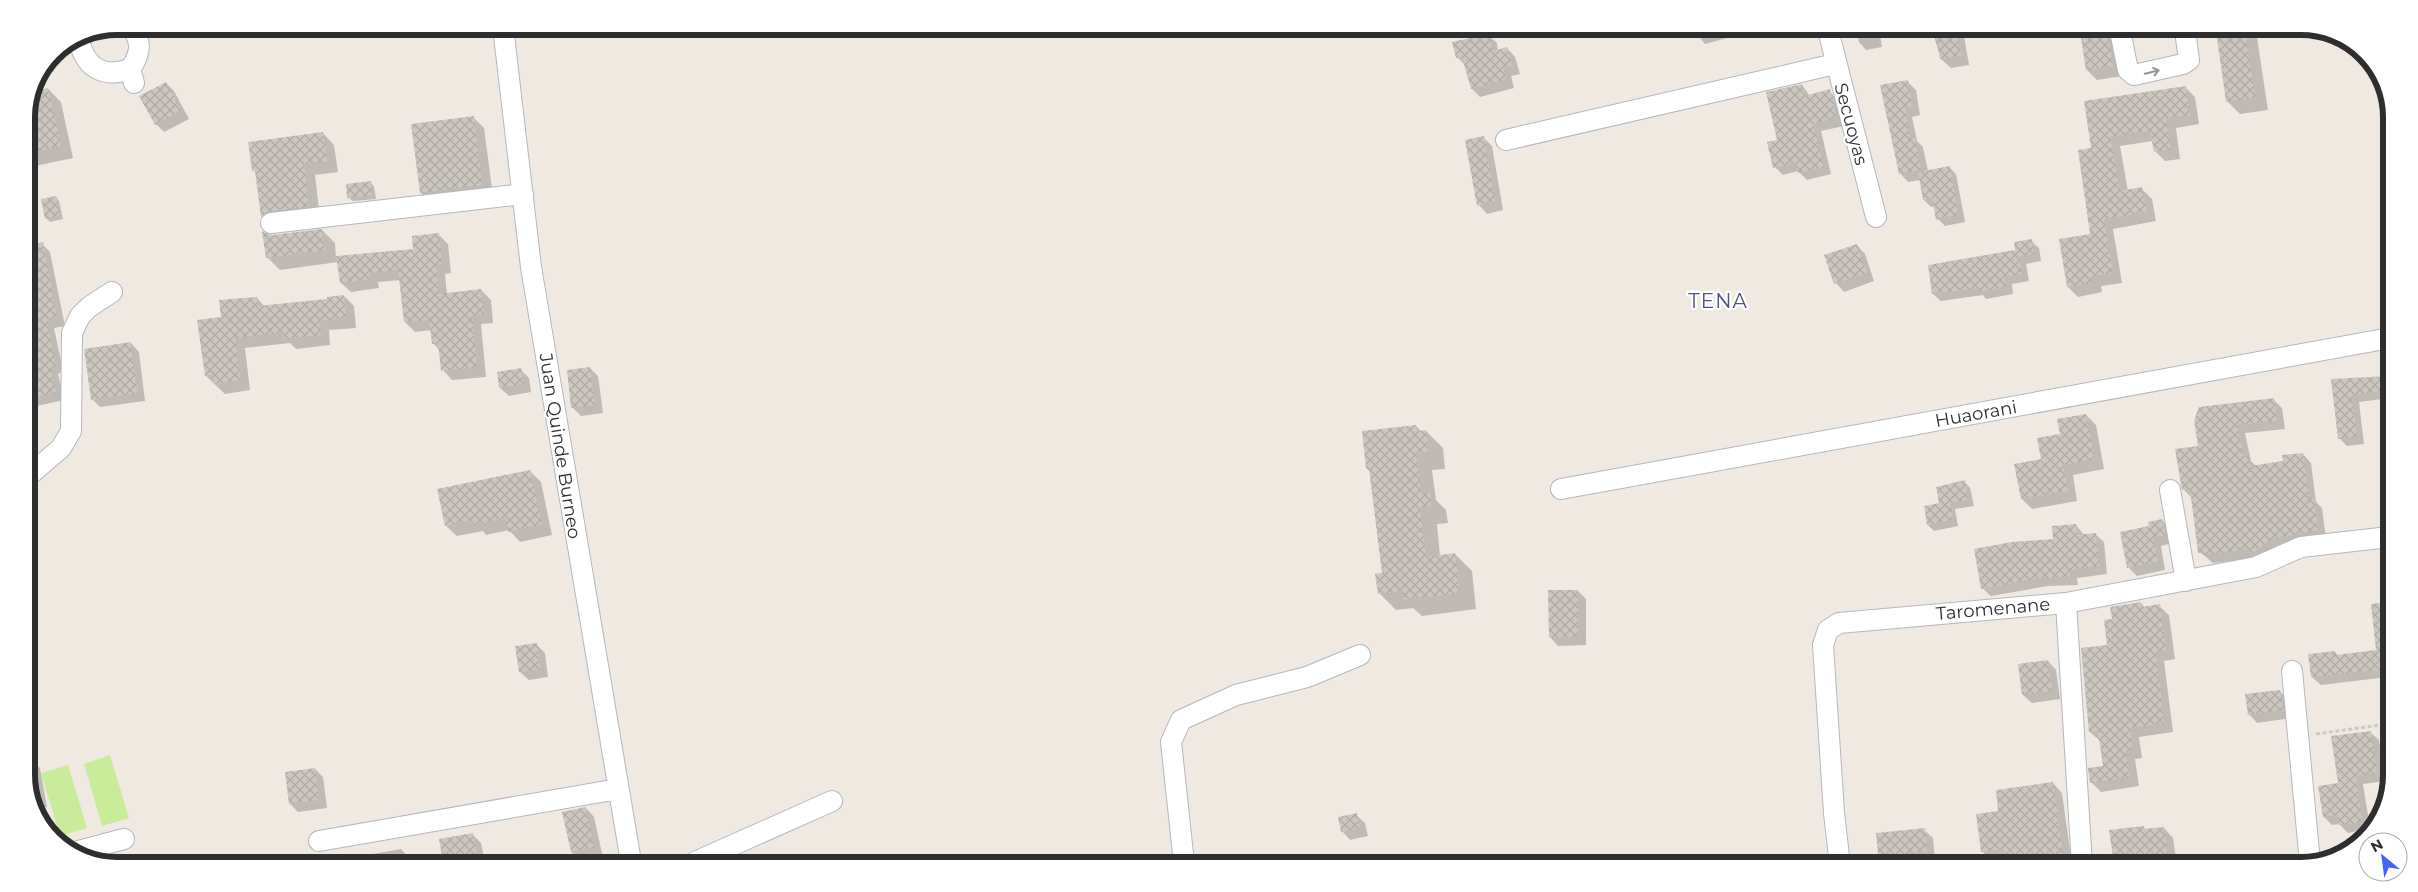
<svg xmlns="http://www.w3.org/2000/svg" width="2418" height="892" font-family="Montserrat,sans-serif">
  <defs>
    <pattern id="building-cross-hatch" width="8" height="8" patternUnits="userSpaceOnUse" patternTransform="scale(1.25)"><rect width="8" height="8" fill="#cbc7bf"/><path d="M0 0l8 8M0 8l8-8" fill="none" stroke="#afaba4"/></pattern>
  </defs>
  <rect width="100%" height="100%" fill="#efe9e1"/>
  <!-- pitch -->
  <path fill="#c9ec9a" d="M110,755l19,63 -27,8 -18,-62z
    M68,765l19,63 -27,8 -19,-63z"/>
  <!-- shadow -->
  <path fill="#0003" d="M424,27h33l1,9 -26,2z
    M1674,30h63l1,5 -33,9 -8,-10 -16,3z
    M1856,30h23l3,17 -16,3 -7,-8z
    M1932,30h31l6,35 -18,3 -10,-9z
    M2013,30l19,1 -17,2z
    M2081,31h34l7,45 -25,4 -10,-10z
    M2217,31h39l12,79 -28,4 -13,-13z
    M1488,35l9,8 1,8 9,-3 8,9 5,17 -9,2 3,12 -34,9 -8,-8 -7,-24 -8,-8z
    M1907,81l9,9 4,25 -8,2 5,24 6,6 5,24 21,-4 7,7 9,48 -20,4 -7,-7 -3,-13 -4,1 -7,-7 -4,-20 -12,2 -8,-9 -18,-87z
    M166,83l8,8 15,28 -25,13 -8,-8z
    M1802,85l8,11 19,-5 8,8 7,27 -23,5 10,43 -24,6 -9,-9 -15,4 -8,-8 4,-27z
    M2185,87l10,10 4,27 -23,4 4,31 -15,2 -10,-10 -2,-10 -33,5 8,45 14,-2 10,10 4,22 -43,8 9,54 -21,3 1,6 -24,5 -10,-10 24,-52 1,-86 -8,-47z
    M48,89l13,13 12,56 -47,10v-56l9,-20z
    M473,117l11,11 9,68 -61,8 -11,-11z
    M323,133l11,12 4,27 -23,3 5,43 -47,10 -11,-11 -5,-43 -4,-4z
    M1483,137l9,9 11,64 -16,4 -8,-9z
    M370,182l4,4 2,13 -23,2 -4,-3z
    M56,197l3,4 4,18 -13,3 -4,-4z
    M322,230l13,13 1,15 79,-8 24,-15 9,9 3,29 -6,1 2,20 34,-4 10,10 2,23 -12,1 5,53 -34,3 -9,-10 -3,-19 -7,-8 -1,-13 -17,2 -10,-10 -4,-42 -23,2 1,6 -28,4 -10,-9 -3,-21 -58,8 -13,-13 5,-21z
    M2031,241l8,7 2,13 -15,3 3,17 -17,3 1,10 -27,5 -3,-4 -42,6 -8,-7 84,-43z
    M42,244l8,8 15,74 -11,2 9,43 -5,3 6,26 -32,7 -6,-5v-21z
    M1857,245l8,9 9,27 -30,11 -8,-9z
    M344,296l10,10 2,22 -27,2 1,15 -34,4 -6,-6 -45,5 5,42 -25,4 -19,-18 16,-58 35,-20 8,9 64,-7z
    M131,343l8,9 6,49 -45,6 -8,-8z
    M590,368l8,8 5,37 -22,3 -9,-9z
    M521,370l8,8 2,14 -22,4 -9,-8z
    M2390,378v20l-31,4 5,42 -17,2 -8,-8 -7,-58z
    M2273,399l9,9 3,21 -40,4 6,28 5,5 28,-4 19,-8 8,9 5,39 6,6 4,31 -69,19 -44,5 -13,-11 -7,-53 -10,-10 17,-42z
    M2086,415l10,10 8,44 -31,6 4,26 -45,8 -10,-10 20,-39 19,-25z
    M1416,426l6,6 4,-1 17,17 2,21 -13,1 4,30 10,10 2,13 -11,1 3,32 15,-2 17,17 4,38 -54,7 -9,-8 -17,2 -17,-17 4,-19 -12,-102 -4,-3z
    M530,471l11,11 11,53 -32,7 -11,-12 -23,5 -3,-4 -26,5 -11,-10z
    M1964,481l6,7 4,18 -19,3 3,17 -24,5 -6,-6 12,-21z
    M2162,520l8,9 3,14 -12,3 4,24 -28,6 -8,-8 21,-41z
    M2076,525l8,10 11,-1 9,8 3,32 -30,4 1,7 -30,1 -57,10 -9,-8z
    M2388,570v67l-8,-65z
    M1578,591l8,8v46l-28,1 -8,-9z
    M2141,603l4,5 14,-2 10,9 6,44 -11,2 9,71 -34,5 3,21 -7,1 4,27 -38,6 -10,-10 13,-15 -4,-26 -10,-9 23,-112z
    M536,644l9,9 3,24 -19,3 -9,-8z
    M2388,650v27l-67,8 -9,-8 23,-25 4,4z
    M2048,661l8,9 4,29 -28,4 -9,-8z
    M2280,691l8,9 3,18 -34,5 -8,-9z
    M2370,732l9,8 6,41 -22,3 7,44 -22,5 -9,-9 -7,1 -8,-8 15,-33z
    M26,755l14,13 7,39 -10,1 -11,-27z
    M315,769l8,8 4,31 -29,4 -8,-8z
    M2053,783l9,10 10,72h-65v-7l-16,3 -9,-10 18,-39z
    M2385,807l-8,10 -1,-9z
    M586,808l8,9 10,45h-30l-10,-49z
    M1356,815l9,8 3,13 -18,4 -8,-9z
    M2143,827l4,3 17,-2 9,10 4,27h-57l-6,-9z
    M1924,830l9,8 2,21 -20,2 1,4h-36z
    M473,835l8,8 4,19h-41z
    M401,849l8,9 1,4 -77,-1z"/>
  <!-- building -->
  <path fill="url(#building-cross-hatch)" d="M1935,30h21l5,26 -21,3z
    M2080,31h28l5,36 -27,4z
    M2216,31h29l10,66 -29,5z
    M1489,34l4,17 14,-4 5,19 -9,2 3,11 -35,10 -9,-32 -6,1 -4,-16z
    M1908,80l4,27 -7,1 5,31 5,-1 6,32 -22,4 -19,-89z
    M166,82l15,28 -26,15 -16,-29z
    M1802,84l3,12 25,-7 6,29 -23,6 11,43 -26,6 -3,-11 -22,6 -6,-26 10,-2 -11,-48z
    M2186,86l4,29 -24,3 5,31 -17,3 -4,-21 -40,6 10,54 22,-4 5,25 -43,7 9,54 -21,3 1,7 -26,4 -8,-48 31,-5 -12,-84 13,-2 -7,-47z
    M48,88l13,58 -27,6 -1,-6 -7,1v-35l10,-21z
    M474,116l8,69 -62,8 -9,-69z
    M323,132l4,29 -23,3 5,43 -39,4 -9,6 -6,-46h-3l-4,-29z
    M1484,136l11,66 -18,4 -12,-66z
    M1950,166l8,49 -22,5 -4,-22 -9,2 -5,-28z
    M371,181l1,14 -25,3 -1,-14z
    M56,196l4,19 -15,4 -4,-20z
    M322,229l3,21 -59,8 -4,-27 10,4z
    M439,233l3,31h-6l3,30 42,-5 3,25 -12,1 5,52 -36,4 -3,-28 -6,1 -3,-24 -25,2 -6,-52 -29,3 1,6 -30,4 -4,-27 77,-7 -1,-13z
    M2032,239l2,15 -15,2 3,18 -17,3 1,10 -29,5v-4l-45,6 -4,-29 87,-15 -1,-8z
    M43,242l14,76 -10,2 8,42v3l-4,1 5,26 -30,7v-153z
    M1857,244l10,29 -33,11 -10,-29z
    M344,295l2,23 -27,3 2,14 -36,4 -1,-7 -49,6 6,42 -27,4 -2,-9 -7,1 -8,-56 24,-3 -2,-17 38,-3 1,9 69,-7v-2z
    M131,342l6,51 -46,7 -7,-51z
    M590,367l5,38 -24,3 -4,-38z
    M521,368l3,16 -25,4 -2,-16z
    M2390,376v14l-38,5 5,42 -19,2 -7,-60z
    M2274,398l3,23 -40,4 7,32h5l1,9 33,-5 -1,-6 21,-2 6,46 5,-1 4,32 -46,9 -21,15 -1,-5 -47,6v-2h-5l-8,-64 -8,1 -7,-41 23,-3 -4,-26 5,-13z
    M2086,414l9,45 -32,6 5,26 -47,8 -7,-35 27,-5 -4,-21 23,-4 -3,-15z
    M1416,425l1,6 9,-1 3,22 -13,2 5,39 9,-1 1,14 -11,2 6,49 29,-4 5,40 -57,7 -1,-9 -24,3 -3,-20 7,-1 -13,-104h-3l-4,-38z
    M530,470l12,54 -34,8 -3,-14 -31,7 -1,-5 -28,6 -8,-37z
    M1965,480l3,20 -18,3 3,17 -26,5 -3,-19 15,-3 -3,-16z
    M2162,519l4,16 -13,3 5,24 -31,6 -7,-36 29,-6 -1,-4z
    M2076,524l1,11 19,-2 3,33 -29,4v7l-31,1 -58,11 -7,-40 38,-7 41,-3 -1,-13z
    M1548,590h30v47l-29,1z
    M2141,602l1,5 18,-3 6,46 -10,1 8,72 -34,5 3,21 -7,1 4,27 -40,6 -2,-15 15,-2 -5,-35 -9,1 -8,-84 26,-3 -3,-25 8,-1 -2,-12z
    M2388,602v67l-77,8 -3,-23 27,-3 1,4 40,-5 -5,-46z
    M537,643l3,26 -21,3 -4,-26z
    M2048,660l4,31 -30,4 -4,-31z
    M2280,690l3,20 -35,5 -3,-21z
    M2371,731l6,42 -21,3 6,46 -24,3 -1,-10 -14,2 -5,-31 20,-3 -7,-47z
    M315,768l4,32 -30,4 -4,-32z
    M2053,782l11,79 -29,4h-29l-2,-16 -23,3 -5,-38 22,-3 -2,-21z
    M586,807l8,40 -23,5 -9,-40z
    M1357,813l3,15 -19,4 -3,-15z
    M2144,826v3l20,-2 5,38h-19l-1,-2 -32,2 -1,-9 -3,1 -4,-27z
    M1925,828l2,23 -19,2 1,12h-30l-3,-32z
    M473,833l5,27 -35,2 -4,-23z"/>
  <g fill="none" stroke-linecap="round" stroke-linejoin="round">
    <defs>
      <path id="minor" d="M130,26c13,15 11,28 0,43l4,14
        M503,27l28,240 100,595
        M1828,30l48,187
        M2120,31l8,39 6,5 49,-11 6,-4 -4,-29
        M79,41c7,28 25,37 51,28
        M1506,140l329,-76
        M271,223l252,-29
        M26,478l35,-30 10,-17 1,-98 8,-17 9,-9 23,-15
        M1561,489l829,-151
        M2170,490l16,91
        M2066,603l16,262
        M2292,671l18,192
        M319,841l299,-52
        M75,852l49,-13
        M695,862l137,-61
        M1184,863l-13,-121 10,-22 55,-25 71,-18 53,-22
        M1840,865l-6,-52 -11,-168 5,-15 11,-7 227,-20 190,-36 45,-20 88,-10"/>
    </defs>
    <!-- minor casing -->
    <use href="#minor" stroke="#b4b7c1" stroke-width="22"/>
    <!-- path -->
    <path stroke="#c9c9c9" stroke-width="3" stroke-dasharray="4 2.5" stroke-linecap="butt" d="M2316,734l71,-10"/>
    <!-- minor -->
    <use href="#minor" stroke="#fff" stroke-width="20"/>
  </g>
  <!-- one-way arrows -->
  <defs><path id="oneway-shaft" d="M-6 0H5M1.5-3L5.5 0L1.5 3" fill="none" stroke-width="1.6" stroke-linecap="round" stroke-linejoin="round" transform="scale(1.25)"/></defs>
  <use stroke="#969696" href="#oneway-shaft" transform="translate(2152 72) rotate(-13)"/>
  <g text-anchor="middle" stroke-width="4.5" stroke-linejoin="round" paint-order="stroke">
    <!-- street labels -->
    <g font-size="18" fill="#2e2e2e" stroke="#fff">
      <text transform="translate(1851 124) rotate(75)" y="6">Secuoyas</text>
      <text transform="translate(1976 414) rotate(-10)" y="6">Huaorani</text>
      <text transform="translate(560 446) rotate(81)" y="6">Juan Quinde Burneo</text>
      <text transform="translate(1993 609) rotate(-5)" y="6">Taromenane</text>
    </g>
    <!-- quarter labels -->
    <g font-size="20" letter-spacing="1" fill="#4d5680" stroke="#fff">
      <text x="1718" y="308">TENA</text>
    </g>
  </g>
  <!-- crop -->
  <path d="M0 0H2418V892H0ZM117 35H2301A82 82 0 0 1 2383 117V775A82 82 0 0 1 2301 857H117A82 82 0 0 1 35 775V117A82 82 0 0 1 117 35Z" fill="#fff" fill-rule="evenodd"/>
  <path fill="none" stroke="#2e2e2e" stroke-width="6" d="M117 35H2301A82 82 0 0 1 2383 117V775A82 82 0 0 1 2301 857H117A82 82 0 0 1 35 775V117A82 82 0 0 1 117 35Z"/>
  <!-- north arrow -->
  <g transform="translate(2383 857) rotate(331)"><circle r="24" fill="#ffffff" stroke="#ababab"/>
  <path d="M0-4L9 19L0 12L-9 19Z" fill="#4264fb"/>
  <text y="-8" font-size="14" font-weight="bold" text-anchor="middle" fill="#2e2e2e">N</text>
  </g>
</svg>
